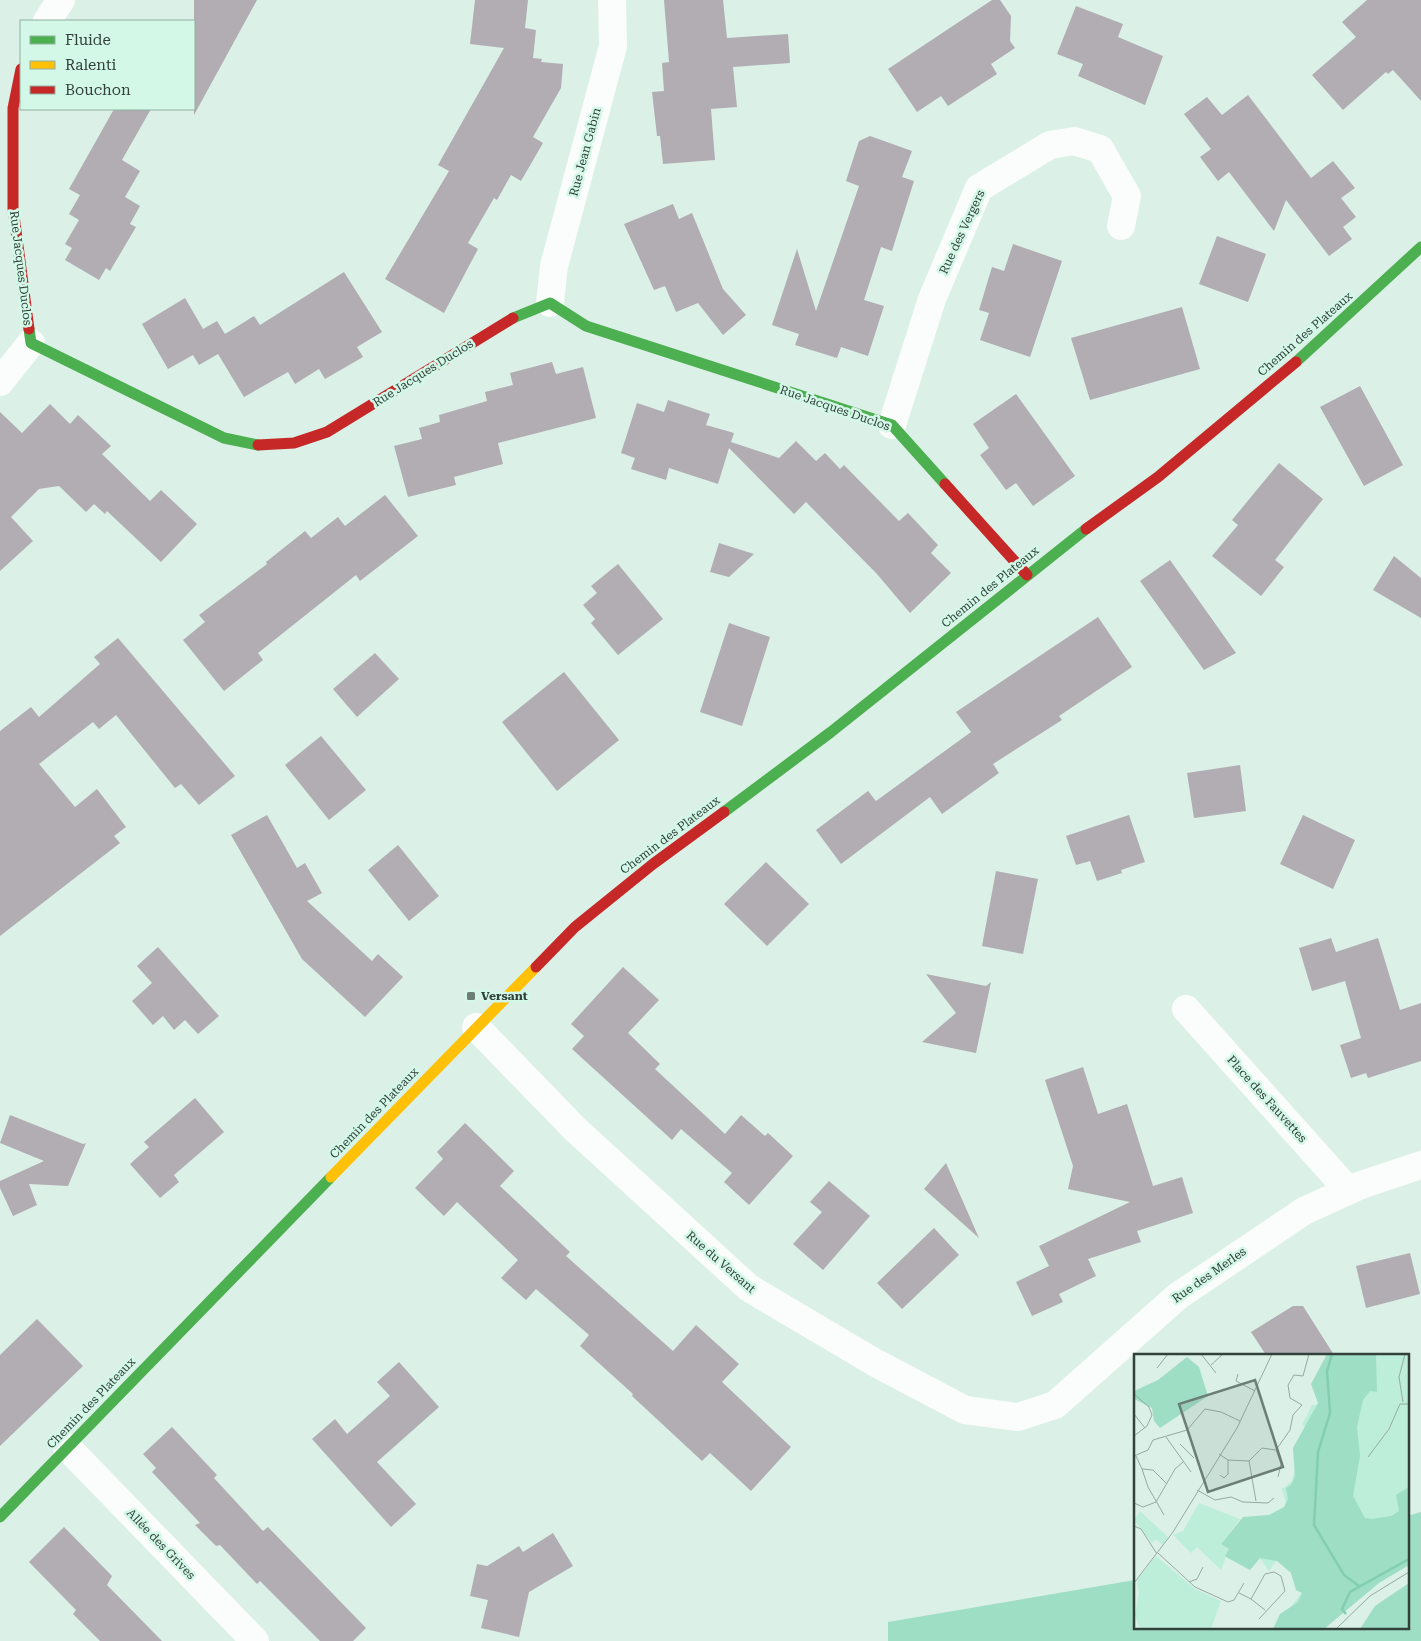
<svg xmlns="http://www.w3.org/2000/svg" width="1421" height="1641" font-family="'Roboto Serif',serif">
  <rect width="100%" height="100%" fill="#dbf0e6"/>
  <!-- forest -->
  <path fill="#9edec4" d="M1421,1512v129h-533v-19l247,-42v47h272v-111z"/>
  <!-- building -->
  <path fill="#b1adb3" d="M194,0h63l-63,115z
    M475,0h53l-3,28 11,2 -3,28 9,1 -1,3 22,2 -2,24 -28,49 10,6 -22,38 -10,-6 -14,25 -3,-2 -26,45 10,6 -34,64 -59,-34 64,-108 -11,-6 66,-117 -34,-4z
    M664,0h59l4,38 61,-4 2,29 -57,4 4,40 -26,2 4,51 -52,4 -3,-28h-3l-5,-44 12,-1 -2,-28 7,-1z
    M992,0h8l11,16 -1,25 5,7 -24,16 6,10 -49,32 -7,-10 -24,16 -29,-43z
    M1367,0h54v101l-28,-31 -5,4 -2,-2 -43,38 -31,-35 44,-38 -14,-15z
    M1076,6l47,18 -5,13 45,19 -18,49 -67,-29 5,-12 -26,-10z
    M1248,95l63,83 22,-17 22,27 -14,10 15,19 -13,10 9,12 -23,17 -43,-56 -12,31 -45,-59 -11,9 -18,-24 11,-8 -27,-35 23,-17 15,18z
    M114,109h37l-29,51 18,11 -15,26 15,9 -10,18 6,3 -26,44 -4,-3 -7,12 -34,-20 7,-12 -7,-4 14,-24 -10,-6 11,-19 -11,-6z
    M870,136l42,15 -10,26 12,4 -22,70 -11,-4 -17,53 20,6 -16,50 -27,-9 -4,11 -42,-13 4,-11 -27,-9 25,-76 19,62 43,-125 -13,-5 13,-40z
    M673,204l6,15 13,-6 31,76 23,26 -23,20 -25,-32 -22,9 -11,-26 -11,4 -30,-66z
    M1217,236l49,18 -18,48 -49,-18z
    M1013,244l49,17 -32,96 -50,-17 9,-27 -10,-3 13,-43 12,4z
    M344,272l38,60 -25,15 6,10 -38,22 -6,-10 -24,15 -7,-12 -44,25 -26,-43 -19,11 -6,-10 -25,14 -26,-45 43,-26 18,31 14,-8 8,13 29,-18 6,9z
    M1182,307l18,62 -110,31 -19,-62z
    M552,362l4,12 27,-7 13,51 -98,25 5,21 -49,13 2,8 -48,12 -14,-51 28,-7 -3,-11 21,-6 -1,-7 48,-14 -2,-9 28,-7 -3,-12z
    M1360,386l43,79 -39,21 -44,-79z
    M1016,394l59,82 -42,30 -17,-23 -10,7 -26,-35 9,-7 -16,-24z
    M668,400l42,14 -4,11 28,8 -3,9 48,16 17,-17 20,20 9,-8 15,16 4,-4 55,56 9,-8 30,32 -7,8 20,20 -41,40 -33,-39 -71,-72 -12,12 -65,-66 -11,36 -49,-16 -3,12 -35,-11 4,-11 -14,-5 16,-50 27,9z
    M50,404l20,20 8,-9 33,31 -9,8 48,47 11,-11 36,34 -36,38 -54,-51 -2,3 -11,-10 -8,8 -27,-26 -20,3 -28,28 22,24 -33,30v-159l22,21z
    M1279,463l44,36 -48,61 9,7 -23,29 -49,-40 26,-31 -6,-5z
    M385,495l33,41 -58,45 -4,-6 -98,78 5,7 -39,31 -41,-51 22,-18 -6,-7 68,-51 -1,-2 39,-31 6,7 27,-21 7,9z
    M719,543l35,11 -25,23 -19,-5z
    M1394,556l27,22v40l-48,-28z
    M1170,560l66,93 -32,17 -64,-89z
    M618,564l45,55 -45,36 -27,-32 4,-4 -12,-14 14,-12 -6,-7z
    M1098,617l34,50 -73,49 3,4 -69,44 6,9 -57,41 -12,-17 -89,67 -25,-34 52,-39 8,10 95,-69 -15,-20z
    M729,623l41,14 -28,89 -42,-14z
    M118,638l117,138 -36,29 -18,-21 -6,4 -59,-73 -17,14 -6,-7 -54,42 36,43 22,-18 29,38 -12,9 6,7 -120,93v-205l31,-24 8,10 61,-53 -6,-7z
    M375,653l24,26 -42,38 -24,-28z
    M564,672l55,68 -62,51 -55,-69z
    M321,736l45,54 -37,30 -44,-55z
    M1240,765l6,46 -52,7 -7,-45z
    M267,815l30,53 8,-5 17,30 -15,8 65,60 6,-7 25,23 -38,40 -63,-58 -71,-124z
    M1129,815l16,47 -24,8 1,3 -25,8 -7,-20 -14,4 -10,-29z
    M1303,815l52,25 -22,49 -53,-25z
    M398,845l41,51 -30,25 -41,-51z
    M766,862l43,42 -42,42 -43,-42z
    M996,871l42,8 -15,75 -41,-8z
    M1331,938l5,14 42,-14 22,72 21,-7v58l-53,17 -2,-5 -15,5 -11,-33 21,-7 -16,-57 -33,10 -13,-43z
    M158,947l61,69 -21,18 -13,-14 -11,10 -11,-14 -10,9 -21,-24 20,-18 -15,-17z
    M623,967l36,33 -31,33 32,31 -5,5 70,65 16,-19 24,21 3,-3 25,23 -44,49 -25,-23 8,-9 -51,-44 -9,11 -100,-91 12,-13 -13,-12z
    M926,974l60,12 5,-4 -15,71 -54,-11 34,-29z
    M1083,1067l15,47 29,-10 26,82 29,-9 11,36 -56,18 4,11 -53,17 8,17 -37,18 4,8 -31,14 -16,-34 33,-16 -10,-20 91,-44 -62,-13 5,-23 -28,-86z
    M195,1098l29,34 -50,43 5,7 -19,16 -30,-34 19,-17 -5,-5z
    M10,1115l73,29 3,-1 -18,43 -39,-2 8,21 -24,11 -13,-28v-7l44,-20 -44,-18z
    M465,1123l49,48 -14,15 70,66 -4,4 107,95 23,-26 43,39 -17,18 69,65 -40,44 -41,-38 -8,8 -70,-65 1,-2 -53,-48 9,-11 -53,-46 -10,11 -25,-22 17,-18 -61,-58 -13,14 -29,-28 28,-29 -6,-7z
    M946,1163l33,75 -55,-49z
    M829,1181l41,35 -47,54 -30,-26 29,-32 -12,-10z
    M934,1228l25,27 -57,54 -25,-26z
    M1410,1253l10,41 -54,14 -10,-42z
    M1293,1306h10l31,49h-68l-15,-23z
    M37,1319l46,47 -83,80v-91z
    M399,1362l40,45 -62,55 39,42 -25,23 -79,-88 23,-20 12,15 43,-38 -13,-14z
    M172,1427l45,48 -3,3 49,53 5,-4 98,101 -13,13h-33l-60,-60 -3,3 -37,-39 -4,1 -21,-21 5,-2 -48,-51 4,-4 -13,-14z
    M64,1527l48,49 -5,9 55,56h-62l-27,-27 3,-4 -47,-48z
    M553,1533l20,33 -44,26 -10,45 -38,-9 7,-28 -18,-4 7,-32 10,2 32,-20 4,6z"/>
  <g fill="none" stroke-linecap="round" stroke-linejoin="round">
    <!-- street -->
    <path stroke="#fafdfb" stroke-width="28" d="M47,21l14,-21
      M550,303l4,-37 59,-220 -1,-46
      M0,382l31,-39
      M892,425l40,-126 47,-111 71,-43 24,-4 26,8 27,47 -6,30
      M1186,1009l162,181
      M476,1027l99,102 174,159 125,74 91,48 53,7 37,-12 123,-109 126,-85 57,-26 60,-20
      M67,1447l188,194"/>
    <!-- fast -->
    <path stroke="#4caf50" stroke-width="11" d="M513,318l37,-15 36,23 306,99 53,59
      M29,329l2,14 193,95 34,7
      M1296,362l125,-115
      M724,812l107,-80 255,-203
      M0,1517l331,-340"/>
    <!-- slow -->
    <path stroke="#ffc107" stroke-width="11" d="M331,1177l205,-210"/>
    <!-- jam -->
    <path stroke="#c62828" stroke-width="11" d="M21,69l-8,39v100l16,121
      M258,445l36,-2 33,-11 186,-114
      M945,484l82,91
      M1086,529l72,-52 138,-115
      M536,967l39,-40 78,-63 71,-52"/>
  </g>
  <!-- markers -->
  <rect fill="#6d7e76" stroke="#d3f8e7" stroke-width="2" x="466" y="991" width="10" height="10" rx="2.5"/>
  <g text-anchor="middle" stroke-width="5" stroke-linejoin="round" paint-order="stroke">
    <!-- street labels -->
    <g font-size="12" fill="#32413a" stroke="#d3f8e7">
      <text transform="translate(585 152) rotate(-75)" y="4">Rue Jean Gabin</text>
      <text transform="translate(962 232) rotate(-65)" y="4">Rue des Vergers</text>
      <text transform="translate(21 268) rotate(83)" y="4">Rue Jacques Duclos</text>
      <text transform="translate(1305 334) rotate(-41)" y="4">Chemin des Plateaux</text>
      <text transform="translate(423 373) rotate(-32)" y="4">Rue Jacques Duclos</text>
      <text transform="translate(835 408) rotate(19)" y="4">Rue Jacques Duclos</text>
      <text transform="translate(990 587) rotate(-39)" y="4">Chemin des Plateaux</text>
      <text transform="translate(670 835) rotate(-37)" y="4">Chemin des Plateaux</text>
      <text transform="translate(1267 1099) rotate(48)" y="4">Place des Fauvettes</text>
      <text transform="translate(374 1113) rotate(-46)" y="4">Chemin des Plateaux</text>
      <text transform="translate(721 1262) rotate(41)" y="4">Rue du Versant</text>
      <text transform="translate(1209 1275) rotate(-35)" y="4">Rue des Merles</text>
      <text transform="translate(91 1403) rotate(-46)" y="4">Chemin des Plateaux</text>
      <text transform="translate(161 1544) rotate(46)" y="4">Allée des Grives</text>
    </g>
    <!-- poi labels -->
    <g font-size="12" font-weight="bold" fill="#32413a" stroke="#d3f8e7" text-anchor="start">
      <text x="481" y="1000">Versant</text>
    </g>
  </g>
  <!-- overview -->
  <g transform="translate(1134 1354)">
    <rect width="275" height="275" fill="#dbf0e6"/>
    <path d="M196,0h79v211l-122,47 15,-20 -21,-38 -12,17 -10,-14 27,-54 -4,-14 10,-8 13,-55 -3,-1 10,-20h10zM65,149l41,16 -19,25 8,5 -8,21 -24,-23 -6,6 -18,-18 10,-4zM6,157l28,26 -5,8 -7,-6 -4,4 -18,-23zM22,202l39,33 26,12 -10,28h-71l-5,-14 4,-22 -2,-13z" fill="#bdeed9"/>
    <path d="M193,0h49l1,38 -7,-1 -7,9 -6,27 3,29 -7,40 12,22 7,1 19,-3 8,-5 -3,-16 13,-8v78l-30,18 -55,46h-51l7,-15 18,-12 4,-9 -6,-3 -5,-17 -14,-12 -17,-3 -10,12 -22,-12 -3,-2 4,-7 -8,-5 22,-27 26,-2 15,-8 4,-8 -2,-11 5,-3 4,-9 -2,-28 25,-45 -7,-19zM53,3l12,10 9,29 -48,32 -6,-7 -2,-13 -18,-9v-8l24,-11zM275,229v46h-49l15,-23z" fill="#9edec4"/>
    <path fill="none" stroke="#82ceb0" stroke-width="2.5" d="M198,0l-5,17 3,42 -12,39 -4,73 30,50 15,11M212,260l-4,-5 8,-17 59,-33"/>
    <path fill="none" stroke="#97aaa1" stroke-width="1" d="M67,0l15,19M77,11l12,-11M23,14l11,-14M104,20l-2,7 19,10M0,40l15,13 3,8 -5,11 -13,10M269,48l-4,-25 6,-23M0,60l11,14M32,83l25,35M46,90l14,14M142,96l14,-20 3,-15 9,-10 -12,-7 -2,-13 6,-10 9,1 6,-22M85,100l9,6 21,1 13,-13 14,2 5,14 -3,13M0,102l14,-6 5,-10 34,-10 18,-21 16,3 19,9M2,102l6,13 11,1 14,14M234,103l21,-28 11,-25h9M115,107l7,40M8,115l6,18 16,28M86,121l4,3 4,-4v-14M63,136l18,10 16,-3 12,5 25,1 6,-5M0,149l9,4 13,-5 19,-33 8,-7M0,172l7,3 16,25M24,199l37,34 33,15 6,-2 10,-17M55,228l8,-3 6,-12M0,229l39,-51 64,-104 35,-74M105,239l12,6 14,-25 9,-2 7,4 4,15 -26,28M117,245l14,11M202,275l34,-33 39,-24"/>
    <path fill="#6d7e76" fill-opacity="0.15" stroke="#6d7e76" stroke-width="2.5" d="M121,26l28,87 -75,25 -29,-88z"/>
    <rect width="275" height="275" fill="none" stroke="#32413a" stroke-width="2.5"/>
  </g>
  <!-- legend -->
  <rect x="20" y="20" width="175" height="90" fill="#d3f8e7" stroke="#93afa2"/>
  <rect x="30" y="36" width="25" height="8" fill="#4caf50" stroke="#93afa2"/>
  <text x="65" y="45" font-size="15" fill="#32413a">Fluide</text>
  <rect x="30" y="61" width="25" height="8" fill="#ffc107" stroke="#93afa2"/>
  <text x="65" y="70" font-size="15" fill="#32413a">Ralenti</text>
  <rect x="30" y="86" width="25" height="8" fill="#c62828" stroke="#93afa2"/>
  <text x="65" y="95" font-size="15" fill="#32413a">Bouchon</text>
</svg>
